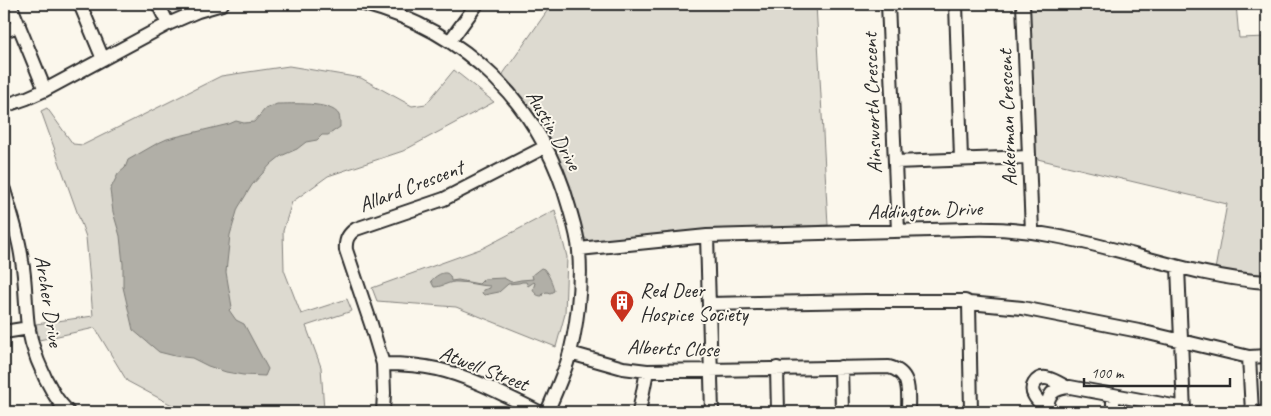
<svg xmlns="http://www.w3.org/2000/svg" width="1271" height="416" font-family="Caveat,sans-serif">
  <rect width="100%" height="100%" fill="#fbf7ec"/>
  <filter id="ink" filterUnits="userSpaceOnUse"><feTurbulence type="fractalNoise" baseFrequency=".02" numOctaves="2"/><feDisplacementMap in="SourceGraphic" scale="10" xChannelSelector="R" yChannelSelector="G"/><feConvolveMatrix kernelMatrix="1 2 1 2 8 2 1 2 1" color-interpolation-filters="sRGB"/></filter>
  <g filter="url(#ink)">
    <!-- green -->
    <path fill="#dddad0" stroke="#84827e" d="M552,4h264l12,221 -109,5 -129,12 -6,-5 -11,-25 -50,-101 -20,-37z
      M1023,4h213l3,34 28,-1v245l-53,-7 13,-71 -198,-47z
      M289,66l72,12 51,28 14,-2 28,-34 40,32 -91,49 -75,25 -36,26 -9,29 1,39 17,44 46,-15 5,12 -46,15 15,41 3,43 -1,2h-53v-1l-85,1 -58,-31 -32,-53 -56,12 -3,-16 57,-8 -7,-79 -45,-126 6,-3 26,36 10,1 138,-69z
      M555,210l12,47 -2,57 -9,33 -100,-40 -79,-6 -5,-13 111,-40z"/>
    <!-- water -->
    <path fill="#b1afa7" stroke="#7b7a75" d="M277,104c14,0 54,-3 62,11 1,3 1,9 1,12l-12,8h-6l-5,5 -11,2 -9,7 -16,7 -10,8 -19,21 -14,23 -8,27 -4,37 6,35 -3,3 7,10 8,4 24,45 -3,7 -22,-1 -17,-3 -18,-6 -16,-8 -17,-2 -16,-4 -26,-22 -10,-43v-23l-3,-28 -7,-24 -3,-22 8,-16 7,-6 3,-8 28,-16 11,-5 62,-15 7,-3 8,2 10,-1 11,-13z
      M541,268l3,1c5,6 9,15 10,22l-4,2 -3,-1 -4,1 -1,3c-5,0 -7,-2 -9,-7l2,-6 -1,-1 -6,4 -2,-4h-4l-3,1 -11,1 -9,8 -15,3 -2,-2 1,-3 7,-2v-2c-11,0 -21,-4 -32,-4 -9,-1 -15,5 -24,5l-3,-6c6,-7 19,-14 20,0l7,-1 21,4 5,-5 20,-1 7,4 10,-2 12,-1 -1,-4z"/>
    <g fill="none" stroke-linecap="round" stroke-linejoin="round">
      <defs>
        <path id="minor" d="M10,4l35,86
          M80,4l23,55
          M158,4l10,20
          M364,4c102,27 177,101 205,203 4,14 9,29 10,44 3,34 -2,80 -12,112 -6,17 -13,33 -20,49
          M888,4l10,227
          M956,4l5,155
          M1023,4l9,228
          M4,29h6l9,-4
          M450,41l27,-37
          M4,106l23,-8 18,-8 123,-66 30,-13 24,-7
          M895,162l134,-5
          M4,190c7,24 15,46 18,71 4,21 3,43 6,65 4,23 14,48 26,68 4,7 9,12 14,18
          M707,236l5,176
          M579,249l128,-13 260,-7c30,-1 59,1 88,7 72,13 138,41 212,46
          M1178,267l6,145
          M969,303l2,109
          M709,304l157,-3h99l4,2 53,5 122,24 105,25 18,-1
          M4,332l25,-4
          M570,353l53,15 24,3 242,-4c23,6 19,26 19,45
          M1249,357l3,55
          M383,364c17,0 37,1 54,5 35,8 69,27 102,43
          M841,367l1,45
          M777,368l1,44
          M1113,395v17
          M1047,410c-4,-4 -10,-9 -13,-15 -2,-3 -2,-8 0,-11 8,-13 23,-2 32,3
          M383,412l1,-19 -1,-29 -12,-40 -25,-74c-1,-10 2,-16 10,-21l88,-30 101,-52
          M639,412l8,-41
          M1047,412c0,-17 5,-24 23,-25l114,21"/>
      </defs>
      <!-- minor casing -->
      <use href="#minor" stroke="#2b2b2b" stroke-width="16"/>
      <!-- minor -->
      <use href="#minor" stroke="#fbf7ec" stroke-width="12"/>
    </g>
  </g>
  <!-- icons -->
  <defs>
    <symbol id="building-pin" viewBox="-11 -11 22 30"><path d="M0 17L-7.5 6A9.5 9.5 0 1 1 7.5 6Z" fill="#c8321e" stroke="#fbf7ec"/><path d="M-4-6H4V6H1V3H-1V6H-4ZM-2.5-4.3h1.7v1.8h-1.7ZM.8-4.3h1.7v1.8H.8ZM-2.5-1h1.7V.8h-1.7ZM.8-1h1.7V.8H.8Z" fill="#fff"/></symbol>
  </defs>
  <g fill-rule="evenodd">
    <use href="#building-pin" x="608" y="288" width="28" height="38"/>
  </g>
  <g text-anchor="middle" stroke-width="4" stroke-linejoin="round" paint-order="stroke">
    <!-- street labels -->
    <g font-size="21" fill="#2b2b2b" stroke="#fbf7ec">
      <text transform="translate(872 103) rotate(-92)" y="7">Ainsworth Crescent</text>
      <text transform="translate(1007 118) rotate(-92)" y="7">Ackerman Crescent</text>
      <text transform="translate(554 130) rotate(60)" y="7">Austin Drive</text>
      <text transform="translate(411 186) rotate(-21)" y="7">Allard Crescent</text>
      <text transform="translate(925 210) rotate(-2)" y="7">Addington Drive</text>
      <text transform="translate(49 301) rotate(81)" y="7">Archer Drive</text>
      <text transform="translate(673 348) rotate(2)" y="7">Alberts Close</text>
      <text transform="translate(484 368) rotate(21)" y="7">Atwell Street</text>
    </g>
    <!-- poi labels -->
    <g font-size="21" fill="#2b2b2b" stroke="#fbf7ec" text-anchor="start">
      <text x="640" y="297">Red Deer<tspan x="640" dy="24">Hospice Society</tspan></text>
    </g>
  </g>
  <!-- margin -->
  <rect width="1271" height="416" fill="none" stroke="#fbf7ec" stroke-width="20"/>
  <rect x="10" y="10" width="1251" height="396" fill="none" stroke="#2b2b2b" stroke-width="2" filter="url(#ink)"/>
  <!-- scale -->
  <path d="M1084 378v8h146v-8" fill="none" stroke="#2b2b2b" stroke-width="2.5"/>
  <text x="1091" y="378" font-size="15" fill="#2b2b2b" stroke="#fbf7ec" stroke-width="4" paint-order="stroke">100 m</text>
</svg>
